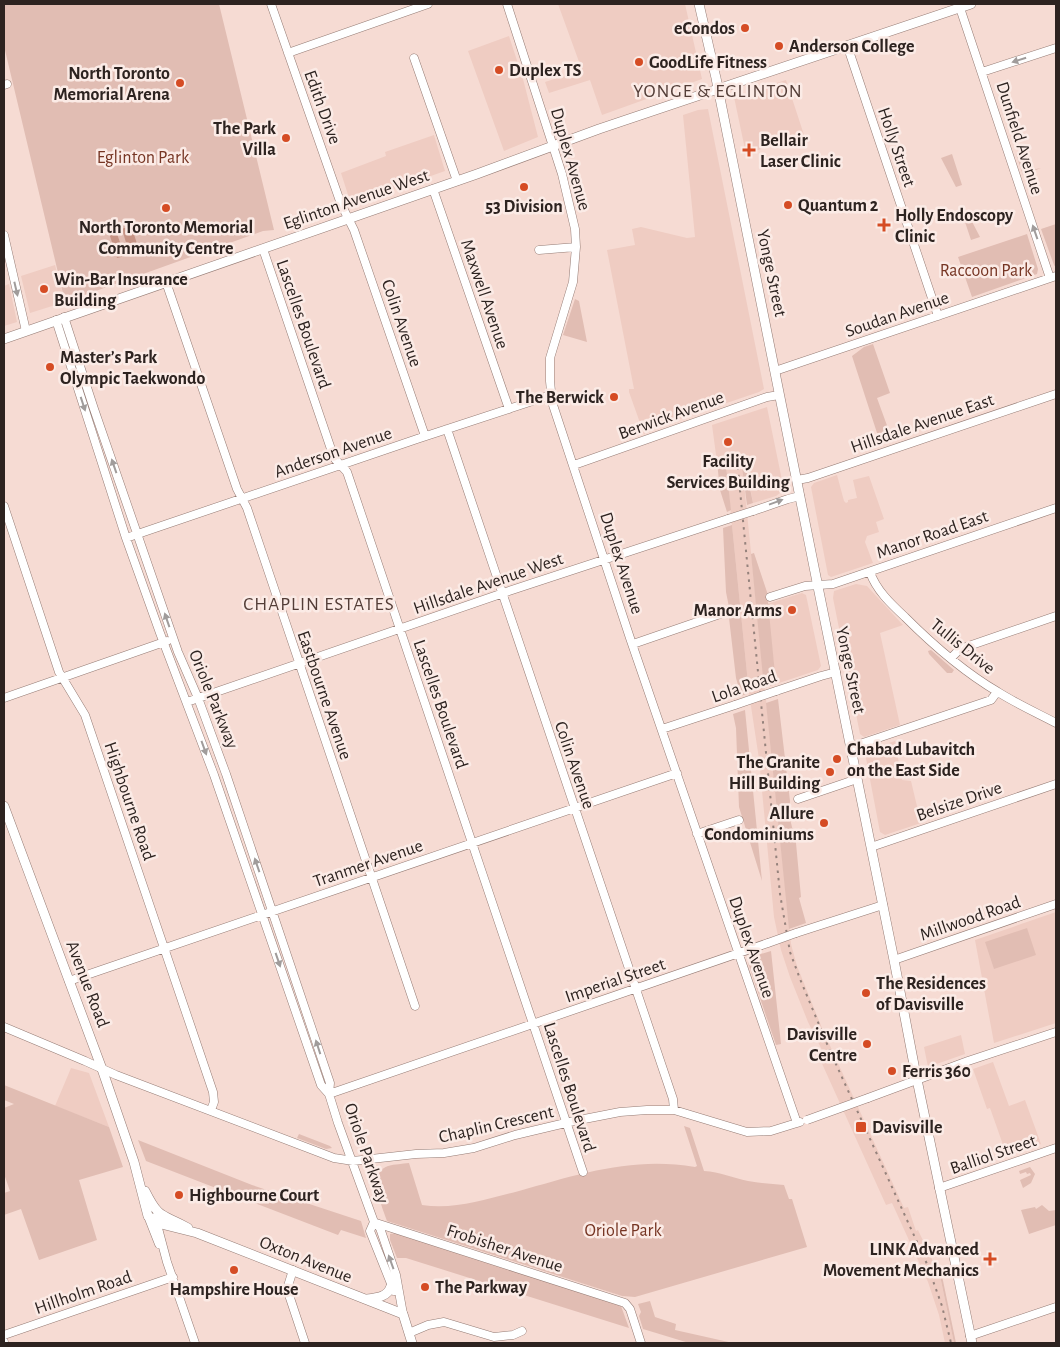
<svg xmlns="http://www.w3.org/2000/svg" width="1060" height="1347" font-family="'Alegreya Sans',sans-serif">
  <rect width="100%" height="100%" fill="#f6dbd3"/>
  <!-- built -->
  <path fill="#efccc2" d="M558,4h127l17,75 -100,36 -12,-35 -41,13 -4,-11 37,-12z
    M509,36l14,43 15,58 -34,14 -36,-100z
    M786,80l18,55 -58,19 -12,-57z
    M708,109l56,280 -5,3 -103,35 -12,7 -15,-42v-3h5l-27,-139 28,-5 -3,-16 9,-2 46,11 8,-1 -12,-122 15,-5z
    M434,135l11,36 -94,33 -10,-31 45,-17 -1,-4z
    M55,265l10,37 -35,11 -9,-37z
    M9,284l8,38 -13,4v-40z
    M767,407l17,83 -8,6 -23,7 -8,-44 -2,15 48,470 6,22 25,62 82,180 4,-1 8,24 2,-1 22,46 14,67h-9l-6,-28 -11,-33 -36,-79 -6,2 -67,-148 4,-5 -15,-30 -18,-45 -9,-27 -7,-33 -15,-158 -10,-66 -23,-227 4,-5 -13,1 -5,-37z
    M837,475l7,26 2,2 2,-1v-2l9,-2 -4,-18 16,-4 15,43 -8,3 3,10 -12,4 -2,6 8,21 -42,14 -3,-2 -17,-88 3,-4z
    M856,584l11,2 36,39 -23,8 20,92 -36,12 -4,-3 -27,-136 1,-7z
    M802,593l4,2 15,71 -3,4 -42,14 -9,-80z
    M895,741l7,39 9,1 10,42 -36,12 -5,-3 -15,-79 2,-3z
    M1056,912v111l-62,20 -19,-103z
    M961,1035l4,19 -37,13 -4,-20z
    M993,1062l16,44 16,-6 16,44 -34,12 -17,-48 -3,1 -14,-40z
    M71,1068l18,5 20,54 -54,-21z"/>
  <!-- green -->
  <path fill="#e1bdb3" d="M4,4h215l55,226 -11,1 -198,71 -61,-256z
    M1019,151h3l4,2 5,15 5,1 5,-1 -18,7 -7,-21z
    M952,154l10,31 -6,2 -15,-29z
    M967,212l13,25 -9,3 -9,-27z
    M1056,224v44l-2,-3 -13,-36z
    M1027,234l11,35 -1,5 -65,23 -14,-40z
    M575,299l4,2 8,41 -24,-7z
    M873,344l17,49 -13,5 16,44h-2l-2,-3 -7,3 -2,-6h-2l-26,-80 12,-9z
    M741,459h3l9,44 -6,2z
    M720,461v5h6l5,44 -4,2 -7,-22 -3,-28z
    M732,525l17,168 -8,3 -5,-18 -7,-60 2,-1 -5,-25 -3,-64z
    M754,553l13,39 9,92 -12,4 -13,-134z
    M931,650l23,20 -2,3h-5l-18,-19 -1,-3z
    M778,699l12,102 -1,14 7,28 5,54 -2,1 7,25 -17,6 -23,-226z
    M745,710l17,171 -23,-74 -3,-79 -3,-14z
    M1027,928l9,27 -42,14 -9,-27z
    M771,951l10,93 -5,1 -28,-82 3,-6z
    M4,1085l105,42 14,40 -44,13 18,60 -58,20 -18,-51 -17,6v-22l6,-2 -6,-17v-66l10,-4 -10,-4z
    M684,1126l6,2 14,43c16,1 29,7 44,10 12,2 24,3 36,4l5,14h3l15,48 -172,50 -13,-1 -235,-75c-5,-14 -20,-48 1,-55 7,-2 14,-2 21,-3l13,42c33,5 65,-6 97,-14 59,-17 115,-35 176,-24l2,-1z
    M299,1134l31,12 2,2 -6,1 -29,-11z
    M138,1140l114,45 109,36 5,17 -25,-8 -3,5 -192,-74z
    M1030,1167l5,7 -4,9 -8,5 -3,-8 11,-5 -1,-2 -3,1 -1,-2 -6,2 -1,-3z
    M1042,1205l7,6 7,-1v15l-27,9 -8,-24 14,-3 1,2z
    M396,1233l225,73 8,22 -223,-70h-9l-7,-18v-6z
    M939,1271h2l15,72h-2z
    M650,1301l5,16 21,7 -1,6 58,13h-44l-46,-14 -4,-13 2,-4 -3,-8z"/>
  <!-- water -->
  <path fill="#c69384" d="M131,225l8,25 -15,4 1,2 -8,2 -8,-25 7,-2 6,17 5,-2 -5,-17z"/>
  <g fill="none" stroke-linecap="round" stroke-linejoin="round">
    <defs>
      <path id="minor" d="M271,4l70,200 13,26 71,206
        M507,4l55,170 13,55 1,18 -3,35 -23,76v23l2,21 78,236 167,485
        M960,8l90,270
        M847,45l91,271
        M288,53l140,-49
        M414,58l43,123
        M982,72l74,-24
        M4,85l3,-1
        M433,189l76,220
        M4,235l22,96
        M263,249l69,203 3,7 12,13 236,700
        M539,250l37,-3
        M166,282l71,207 10,19 168,498
        M64,317l30,92 84,243 20,46 28,76 104,309 -1,11 9,29 36,99 6,6 16,47 7,39
        M56,320l70,218 34,95 54,142 107,310 8,9
        M775,371l281,-95
        M447,429l226,670 1,11
        M574,465l193,-68 12,-2
        M797,480l11,-2 248,-84
        M4,506l55,166 26,43 128,377 1,10 -3,8
        M753,511l35,-12 12,-3
        M126,538l291,-99 134,-44
        M870,572c6,18 21,32 35,45 28,28 59,55 93,75 19,12 39,21 58,31
        M770,597l35,-11 28,-2 223,-76
        M633,644l93,-32
        M951,658l9,-9 96,-33
        M776,691l45,-15 15,-4
        M4,698l163,-57
        M187,702l322,-111 219,-72
        M662,729l73,-24
        M851,747l140,-47 6,-8
        M798,799l59,-20
        M697,834l42,-14
        M871,847l185,-63
        M796,933l87,-28
        M894,960l162,-56
        M69,981l608,-208
        M4,1027l81,34 31,14 218,83 19,3 63,-7 28,-1 30,-5 41,-13 59,-14 46,-9 27,-2h27l73,22 24,-1 29,-9
        M329,1094l439,-151
        M868,1098l100,-37 88,-29
        M939,1188l117,-40
        M148,1216l11,28
        M155,1217l12,45 28,81
        M374,1222l-4,9 24,60
        M376,1223l249,80 5,6 11,34
        M293,1270l-6,19 18,54
        M409,1333l19,-8 16,-3 50,15 19,-2 9,-4
        M4,1335l169,-58
        M970,1336l86,-29
        M4,1342v1"/>
      <path id="major" d="M699,4l17,74 100,499 78,383 21,110 57,273
        M4,339l473,-165 122,-45 372,-125
        M4,806l98,263 32,93 14,54 13,8 36,9 206,81 9,29
        M145,1191c15,30 17,22 43,37
        M367,1299c10,-1 21,-2 24,-13"/>
    </defs>
    <!-- minor casing -->
    <use href="#minor" stroke="#957c75" stroke-width="9"/>
    <!-- major casing -->
    <use href="#major" stroke="#957c75" stroke-width="10"/>
    <!-- minor -->
    <use href="#minor" stroke="#fff" stroke-width="8"/>
    <!-- major -->
    <use href="#major" stroke="#fff" stroke-width="9"/>
    <!-- rail -->
    <path stroke="#95827c" stroke-width="2" stroke-dasharray="2.5 5" stroke-linecap="butt" d="M737,460l43,434 10,58 10,27 30,72 97,213 15,42 9,37"/>
    <defs>
      <path id="minor-bridge" d="M728,519l25,-8
        M735,705l41,-14
        M768,943l28,-10
        M807,1120l61,-22"/>
    </defs>
    <!-- minor-bridge casing -->
    <use href="#minor-bridge" stroke="#957c75" stroke-width="9" stroke-linecap="butt"/>
    <!-- minor-bridge -->
    <use href="#minor-bridge" stroke="#fff" stroke-width="8"/>
  </g>
  <!-- one-way arrows -->
  <defs><path id="oneway-solid" d="M-6-.8H1V-3.2L6.5 0L1 3.2V.8H-6Z" transform="scale(1.25)"/></defs>
  <g fill="#a09c9b">
    <use href="#oneway-solid" transform="translate(1019 60) rotate(162)"/>
    <use href="#oneway-solid" transform="translate(1035 232) rotate(-109)"/>
    <use href="#oneway-solid" transform="translate(16 289) rotate(77)"/>
    <use href="#oneway-solid" transform="translate(83 404) rotate(72)"/>
    <use href="#oneway-solid" transform="translate(114 466) rotate(-109)"/>
    <use href="#oneway-solid" transform="translate(776 502) rotate(-20)"/>
    <use href="#oneway-solid" transform="translate(167 620) rotate(-109)"/>
    <use href="#oneway-solid" transform="translate(204 748) rotate(70)"/>
    <use href="#oneway-solid" transform="translate(257 865) rotate(-109)"/>
    <use href="#oneway-solid" transform="translate(278 960) rotate(71)"/>
    <use href="#oneway-solid" transform="translate(318 1047) rotate(-108)"/>
    <use href="#oneway-solid" transform="translate(391 1262) rotate(-110)"/>
  </g>
  <!-- markers -->
  <g fill="#d54c24" stroke="#fbebe6" stroke-width="2">
    <circle cx="745" cy="28" r="5"/>
    <circle cx="779" cy="46" r="5"/>
    <circle cx="639" cy="62" r="5"/>
    <circle cx="499" cy="70" r="5"/>
    <circle cx="180" cy="83" r="5"/>
    <circle cx="286" cy="138" r="5"/>
    <path d="M746.5 142.5h5v5h5v5h-5v5h-5v-5h-5v-5h5z"/>
    <circle cx="524" cy="187" r="5"/>
    <circle cx="788" cy="205" r="5"/>
    <circle cx="166" cy="208" r="5"/>
    <path d="M881.5 217.5h5v5h5v5h-5v5h-5v-5h-5v-5h5z"/>
    <circle cx="44" cy="289" r="5"/>
    <circle cx="50" cy="367" r="5"/>
    <circle cx="614" cy="397" r="5"/>
    <circle cx="728" cy="442" r="5"/>
    <circle cx="792" cy="610" r="5"/>
    <circle cx="837" cy="759" r="5"/>
    <circle cx="830" cy="772" r="5"/>
    <circle cx="824" cy="823" r="5"/>
    <circle cx="866" cy="993" r="5"/>
    <circle cx="867" cy="1044" r="5"/>
    <circle cx="892" cy="1071" r="5"/>
    <rect x="855" y="1121" width="12" height="12" rx="2.5"/>
    <circle cx="179" cy="1195" r="5"/>
    <path d="M987.5 1251.5h5v5h5v5h-5v5h-5v-5h-5v-5h5z"/>
    <circle cx="234" cy="1270" r="5"/>
    <circle cx="425" cy="1287" r="5"/>
  </g>
  <g text-anchor="middle" stroke-width="5" stroke-linejoin="round" paint-order="stroke">
    <!-- poi labels -->
    <g font-size="18" font-weight="bold" fill="#2d2320" stroke="#fbebe6" text-anchor="start">
      <text x="735" y="34" text-anchor="end">eCondos</text>
      <text x="789" y="52">Anderson College</text>
      <text x="649" y="68">GoodLife Fitness</text>
      <text x="509" y="76">Duplex TS</text>
      <text x="170" y="79" text-anchor="end">North Toronto<tspan x="170" dy="21">Memorial Arena</tspan></text>
      <text x="276" y="134" text-anchor="end">The Park<tspan x="276" dy="21">Villa</tspan></text>
      <text x="760" y="146">Bellair<tspan x="760" dy="21">Laser Clinic</tspan></text>
      <text x="798" y="211">Quantum 2</text>
      <text x="524" y="212" text-anchor="middle">53 Division</text>
      <text x="895" y="221">Holly Endoscopy<tspan x="895" dy="21">Clinic</tspan></text>
      <text x="166" y="233" text-anchor="middle">North Toronto Memorial<tspan x="166" dy="21">Community Centre</tspan></text>
      <text x="54" y="285">Win-Bar Insurance<tspan x="54" dy="21">Building</tspan></text>
      <text x="60" y="363">Master’s Park<tspan x="60" dy="21">Olympic Taekwondo</tspan></text>
      <text x="604" y="403" text-anchor="end">The Berwick</text>
      <text x="728" y="467" text-anchor="middle">Facility<tspan x="728" dy="21">Services Building</tspan></text>
      <text x="782" y="616" text-anchor="end">Manor Arms</text>
      <text x="847" y="755">Chabad Lubavitch<tspan x="847" dy="21">on the East Side</tspan></text>
      <text x="820" y="768" text-anchor="end">The Granite<tspan x="820" dy="21">Hill Building</tspan></text>
      <text x="814" y="819" text-anchor="end">Allure<tspan x="814" dy="21">Condominiums</tspan></text>
      <text x="876" y="989">The Residences<tspan x="876" dy="21">of Davisville</tspan></text>
      <text x="857" y="1040" text-anchor="end">Davisville<tspan x="857" dy="21">Centre</tspan></text>
      <text x="902" y="1077">Ferris 360</text>
      <text x="872" y="1133">Davisville</text>
      <text x="189" y="1201">Highbourne Court</text>
      <text x="979" y="1255" text-anchor="end">LINK Advanced<tspan x="979" dy="21">Movement Mechanics</tspan></text>
      <text x="435" y="1293">The Parkway</text>
      <text x="234" y="1295" text-anchor="middle">Hampshire House</text>
    </g>
    <!-- street labels -->
    <g font-size="18" fill="#2d2320" stroke="#fbebe6">
      <text transform="translate(323 107) rotate(70)" y="6">Edith Drive</text>
      <text transform="translate(1020 138) rotate(72)" y="6">Dunfield Avenue</text>
      <text transform="translate(897 147) rotate(71)" y="6">Holly Street</text>
      <text transform="translate(571 159) rotate(74)" y="6">Duplex Avenue</text>
      <text transform="translate(356 199) rotate(-19)" y="6">Eglinton Avenue West</text>
      <text transform="translate(772 273) rotate(78)" y="6">Yonge Street</text>
      <text transform="translate(485 294) rotate(71)" y="6">Maxwell Avenue</text>
      <text transform="translate(897 314) rotate(-19)" y="6">Soudan Avenue</text>
      <text transform="translate(402 323) rotate(71)" y="6">Colin Avenue</text>
      <text transform="translate(304 324) rotate(71)" y="6">Lascelles Boulevard</text>
      <text transform="translate(671 415) rotate(-20)" y="6">Berwick Avenue</text>
      <text transform="translate(922 423) rotate(-19)" y="6">Hillsdale Avenue East</text>
      <text transform="translate(333 452) rotate(-19)" y="6">Anderson Avenue</text>
      <text transform="translate(932 534) rotate(-19)" y="6">Manor Road East</text>
      <text transform="translate(622 563) rotate(72)" y="6">Duplex Avenue</text>
      <text transform="translate(488 583) rotate(-19)" y="6">Hillsdale Avenue West</text>
      <text transform="translate(963 646) rotate(39)" y="6">Tullis Drive</text>
      <text transform="translate(851 670) rotate(78)" y="6">Yonge Street</text>
      <text transform="translate(744 686) rotate(-19)" y="6">Lola Road</text>
      <text transform="translate(325 695) rotate(71)" y="6">Eastbourne Avenue</text>
      <text transform="translate(214 699) rotate(68)" y="6">Oriole Parkway</text>
      <text transform="translate(441 704) rotate(71)" y="6">Lascelles Boulevard</text>
      <text transform="translate(575 765) rotate(71)" y="6">Colin Avenue</text>
      <text transform="translate(130 801) rotate(71)" y="6">Highbourne Road</text>
      <text transform="translate(959 801) rotate(-19)" y="6">Belsize Drive</text>
      <text transform="translate(368 863) rotate(-19)" y="6">Tranmer Avenue</text>
      <text transform="translate(970 918) rotate(-19)" y="6">Millwood Road</text>
      <text transform="translate(752 947) rotate(71)" y="6">Duplex Avenue</text>
      <text transform="translate(615 980) rotate(-19)" y="6">Imperial Street</text>
      <text transform="translate(88 984) rotate(69)" y="6">Avenue Road</text>
      <text transform="translate(570 1087) rotate(72)" y="6">Lascelles Boulevard</text>
      <text transform="translate(496 1124) rotate(-13)" y="6">Chaplin Crescent</text>
      <text transform="translate(367 1153) rotate(71)" y="6">Oriole Parkway</text>
      <text transform="translate(993 1154) rotate(-19)" y="6">Balliol Street</text>
      <text transform="translate(505 1248) rotate(18)" y="6">Frobisher Avenue</text>
      <text transform="translate(306 1259) rotate(22)" y="6">Oxton Avenue</text>
      <text transform="translate(83 1292) rotate(-19)" y="6">Hillholm Road</text>
    </g>
    <!-- park labels -->
    <g font-size="18" fill="#763523" stroke="#fbebe6">
      <text x="143" y="163">Eglinton Park</text>
      <text x="986" y="276">Raccoon Park</text>
      <text x="623" y="1236">Oriole Park</text>
    </g>
    <!-- neighbourhood labels -->
    <g font-size="19" letter-spacing="1" fill="#533d37" stroke="#fbebe6">
      <text x="718" y="97">YONGE &amp; EGLINTON</text>
      <text x="319" y="610">CHAPLIN ESTATES</text>
    </g>
  </g>
  <!-- border -->
  <rect width="1060" height="1347" fill="none" stroke="#2d2320" stroke-width="10"/>
</svg>
